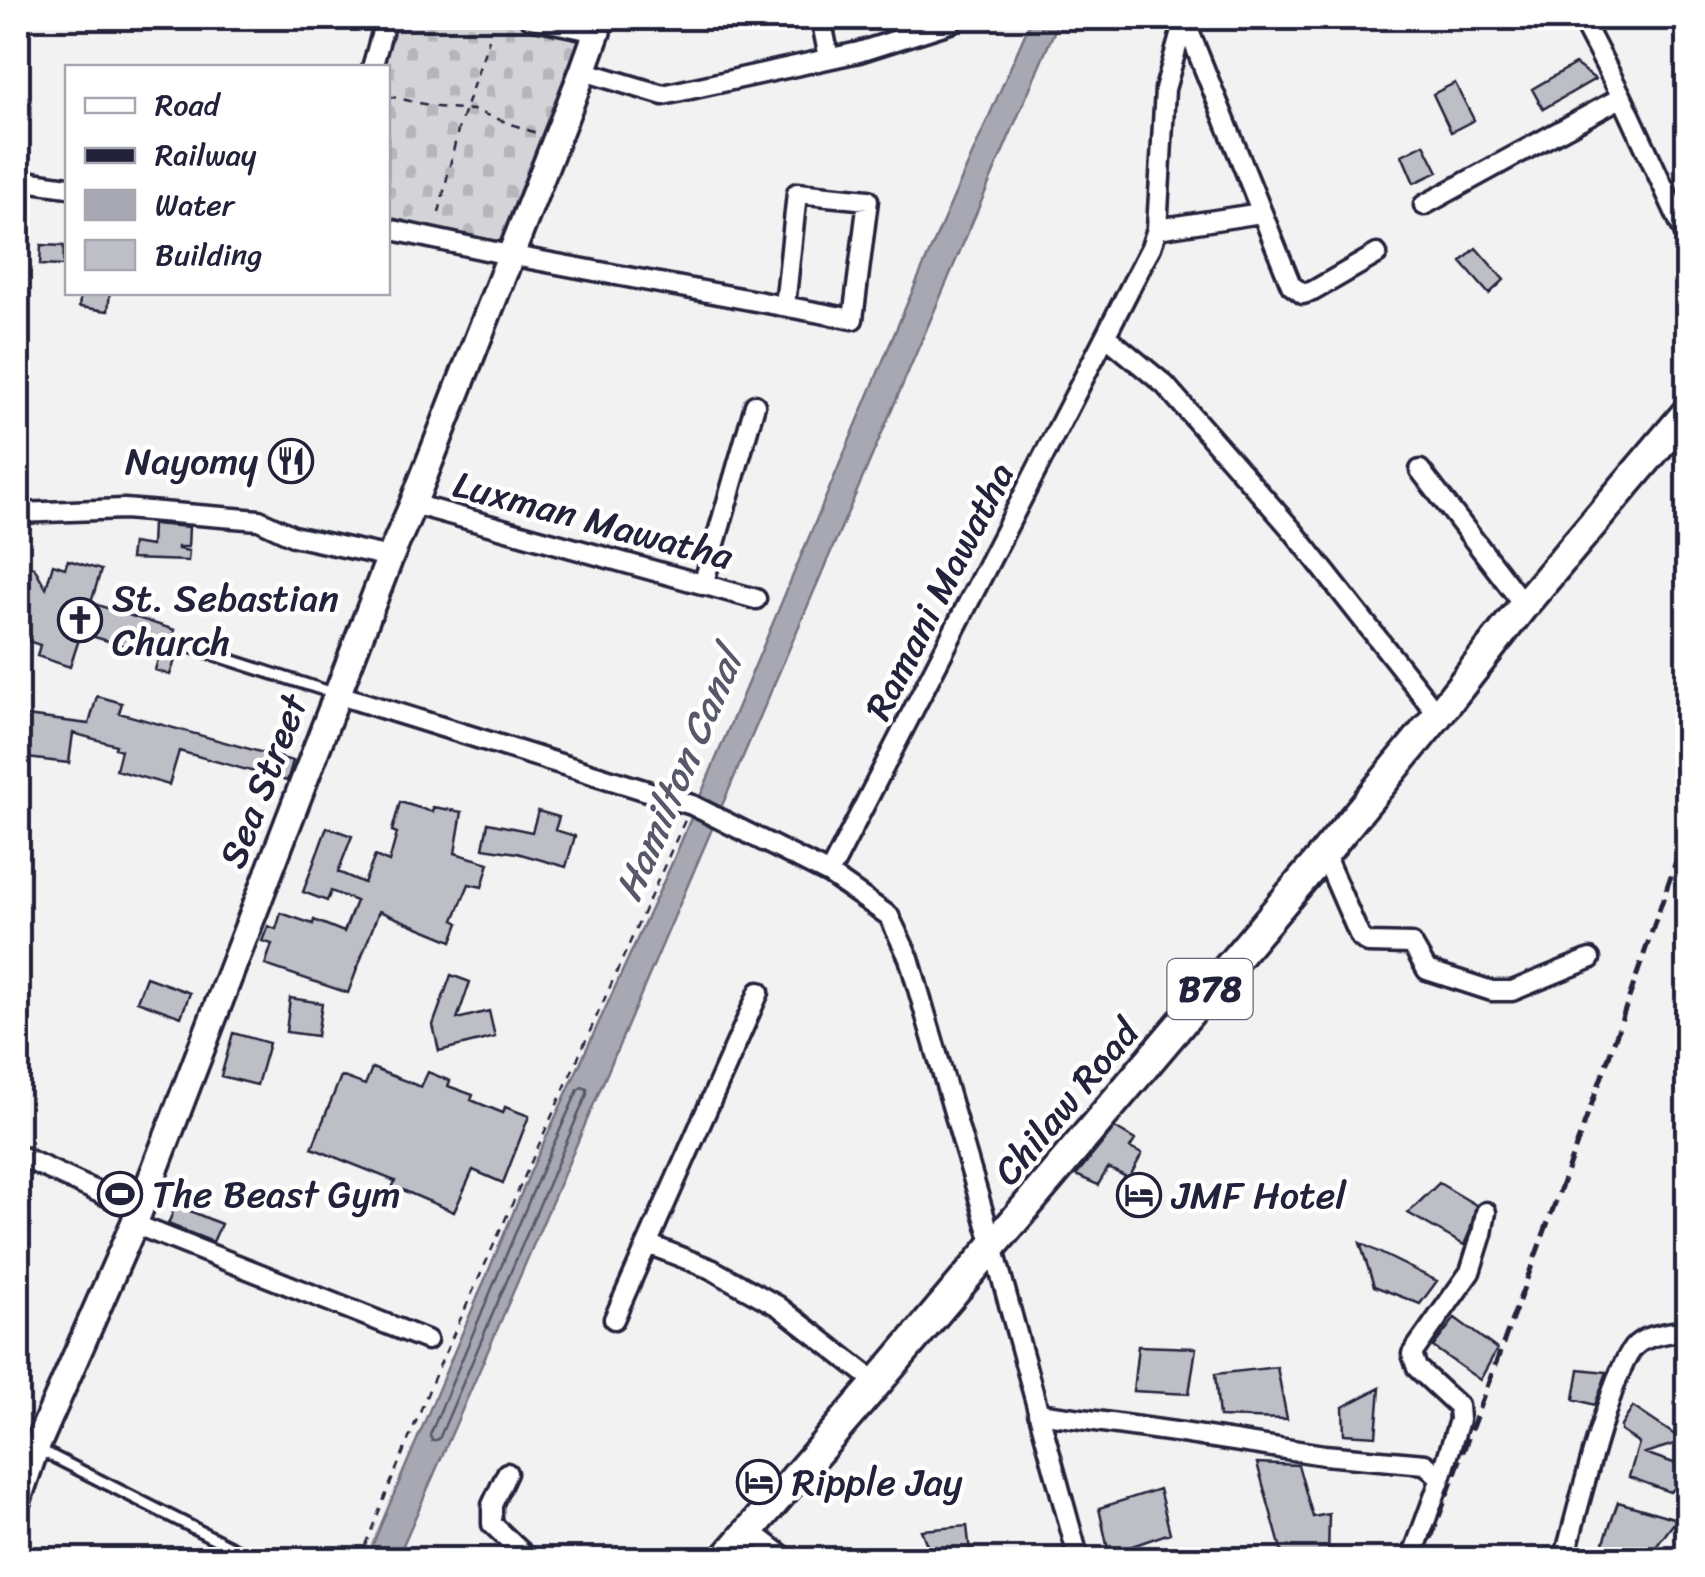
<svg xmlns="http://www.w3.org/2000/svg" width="1705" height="1577" font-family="Sriracha,sans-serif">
  <defs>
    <pattern id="cemetery-stones" width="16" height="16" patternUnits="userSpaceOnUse" patternTransform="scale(2.5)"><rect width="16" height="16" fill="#d3d3d8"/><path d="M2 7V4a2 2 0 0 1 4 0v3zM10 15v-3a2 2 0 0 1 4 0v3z" fill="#b5b5ba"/></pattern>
  </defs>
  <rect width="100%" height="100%" fill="#f2f2f3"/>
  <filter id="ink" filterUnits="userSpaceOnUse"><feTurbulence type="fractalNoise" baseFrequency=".01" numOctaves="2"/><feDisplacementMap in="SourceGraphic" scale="20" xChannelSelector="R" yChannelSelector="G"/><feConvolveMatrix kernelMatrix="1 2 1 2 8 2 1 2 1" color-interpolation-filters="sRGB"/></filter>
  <g filter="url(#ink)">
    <!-- cemetery -->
    <path fill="url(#cemetery-stones)" stroke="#7a7a8a" stroke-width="2.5" d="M390,18h103l87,19 -80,204 -8,-1 -6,4 -98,-24v-152h-12z"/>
    <!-- water -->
    <path fill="#a8a8b2" stroke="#727282" stroke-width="2.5" d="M1032,18h28l-570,1328 -93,213 -31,1 167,-394 140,-305 233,-555z"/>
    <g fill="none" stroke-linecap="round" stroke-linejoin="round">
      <!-- shore -->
      <path stroke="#58586b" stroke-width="2.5" d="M582,1087l5,2v5l-148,345 -7,2 -2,-6 112,-265 36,-80z"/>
    </g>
    <!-- building -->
    <path fill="#bebec6" stroke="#22223b" stroke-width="2.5" d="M1575,64l20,15 -52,30 -11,-20z
      M1455,83l19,37 -23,12 -18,-38z
      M1424,144l14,28 -24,11 -12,-28z
      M41,245l23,1 -1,20 -23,-1z
      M1476,248l28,32 -15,14 -28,-32z
      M81,292h29l-2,19 -29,-4z
      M152,524l37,3 -1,20h-10v2l11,2 -1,10 -58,-2 2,-16 19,3z
      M68,560l33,10 -10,33 84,27 -8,27 8,3 -5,15 -15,-5 4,-14 -78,-23 -11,34 -33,-11 3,-11 -12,-4 2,-7 -12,-5v-59l9,-4 7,1 12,21 7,-24 12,4z
      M97,696l25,7 -3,10 174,48 -6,20 -108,-30 -10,34 -53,-15 5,-20 -6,-2 1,-3 -43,-12 -4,30 -51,-6v-42l71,9z
      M400,802l33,10v-5l29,5 -7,41 34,10 -7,24 -13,-3 -15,36 5,3 -7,18 -73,-30 -31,82 -83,-28 7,-21 -10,-3 6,-15 8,3 5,-16 32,11 1,-4 30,12 12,-31 -25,-10 -4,10 -24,-9 24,-65 25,9 -14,36 26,11 11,-27 14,6 8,-29 -5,-2z
      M538,811l21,6 -4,13 20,6 -9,31 -49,-14 -34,-5 5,-25 44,9z
      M451,975l19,7 -13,37 32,-8 6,26 -56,14 -6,-26z
      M146,977l44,16 -9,24 -44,-16z
      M290,998l32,5 -5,33 -31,-4z
      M233,1033l36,10 -12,42 -36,-9z
      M372,1068l49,19 7,-15 22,9 -2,5 25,9 -2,5 32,13 2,-6 24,9 -26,67 -30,-13 -19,42 -61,-26 2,-5 -83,-33 29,-72 24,9z
      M1115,1128l20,12 -5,8 12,6 -13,24 -21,-10 -10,17 -22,-10z
      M1439,1183l37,22 -6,26 -6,14 -56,-32z
      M176,1205l45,19 -8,18 -45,-18z
      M1360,1243l77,38 -17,23 -46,-18z
      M1455,1318l42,31 -17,31 -47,-33z
      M1138,1346l58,2 -7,46 -56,-3z
      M1277,1367l10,52 -68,-2 -4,-43z
      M1579,1369l28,3 -12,33 -21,-6z
      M1380,1388l-4,48 -32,-2 -1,-27z
      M1633,1407l51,34 -39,12 43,15v10l-18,14 -41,-15 10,-34 -18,-12v-5z
      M1257,1463l41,2 15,52 16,-3 -1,46h-44z
      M1159,1489l11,44 -61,21 -10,-46z
      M1618,1502l59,17 -31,41h-52l11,-21z
      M967,1526l4,34h-38l-12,-30z"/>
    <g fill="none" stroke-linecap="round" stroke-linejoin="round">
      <defs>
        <path id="lane" d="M187,646l149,48
          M38,1449l219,111"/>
        <path id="street" d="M530,18l67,14 2,-5
          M821,18l8,40
          M1581,18l41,79 66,143
          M1185,21l106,264 12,9 10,-3 64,-37
          M372,68l14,-50
          M583,71l80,24 196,-43 91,-29 1,-5
          M18,180l50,7
          M1424,205l198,-108
          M388,229l121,26 344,64 15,-119 -71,-7 -12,113
          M1157,229l104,-16
          M1107,337l58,48 128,146 145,184
          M1420,470l104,135
          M413,504l343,95
          M18,513l106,-4 135,11 34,16 97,21
          M703,585l52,-180
          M336,694l356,111 137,69 60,42 20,42 84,288 86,314
          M1324,854l36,83 8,6 44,1 15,26 65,21h20l78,-32
          M829,874l322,-627 6,-18 8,-140 20,-71
          M18,1155l121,56
          M134,1224l293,116
          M648,1244l63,25 67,37 99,77
          M614,1319l145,-327
          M1038,1413l144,20 142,22 101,9 16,14 -30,82
          M507,1473l-15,32v19l38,36
          M1441,1478l18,-58 -1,-14 -41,-38 -5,-14 58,-82 12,-38 4,-22
          M749,1530l39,30
          M1564,1560c11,-39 48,-195 72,-215 12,-11 36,-12 52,-16"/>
        <path id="secondary" d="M18,1499l16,-47 100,-228 256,-667 23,-53 170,-433 14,-39 -4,-14"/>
        <path id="primary" d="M724,1560l153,-177 447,-529 114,-139 86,-110 164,-194"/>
      </defs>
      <!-- lane casing -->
      <use href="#lane" stroke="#22223b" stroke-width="16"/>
      <!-- street casing -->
      <use href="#street" stroke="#22223b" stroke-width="25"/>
      <!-- secondary casing -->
      <use href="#secondary" stroke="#22223b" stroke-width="32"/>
      <!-- primary casing -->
      <use href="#primary" stroke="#22223b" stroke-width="35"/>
      <!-- path -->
      <path stroke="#22223b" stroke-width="2.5" stroke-dasharray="8 8" stroke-linecap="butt" d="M388,96l49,11 36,3 63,23
        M439,213l19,-83 31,-91
        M359,1560l74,-180 252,-560"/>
      <!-- lane -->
      <use href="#lane" stroke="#fff" stroke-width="9"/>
      <!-- street -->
      <use href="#street" stroke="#fff" stroke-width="18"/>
      <!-- secondary -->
      <use href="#secondary" stroke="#fff" stroke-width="25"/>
      <!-- primary -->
      <use href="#primary" stroke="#fff" stroke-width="28"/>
      <!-- rail -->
      <path stroke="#22223b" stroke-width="5" stroke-dasharray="15 8" stroke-linecap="butt" d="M1423,1560l182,-492 83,-242"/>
    </g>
  </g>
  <!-- icons -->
  <defs>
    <symbol id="restaurant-ring" viewBox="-11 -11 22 22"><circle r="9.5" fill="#fff" stroke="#22223b" stroke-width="1.5"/><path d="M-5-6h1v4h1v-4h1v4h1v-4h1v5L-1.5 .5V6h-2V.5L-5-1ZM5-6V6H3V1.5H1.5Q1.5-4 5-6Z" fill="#22223b"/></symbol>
    <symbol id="church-ring" viewBox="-11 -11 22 22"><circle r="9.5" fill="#fff" stroke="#22223b" stroke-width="1.5"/><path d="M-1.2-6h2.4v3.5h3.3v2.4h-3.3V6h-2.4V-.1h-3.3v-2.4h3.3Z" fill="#22223b"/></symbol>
    <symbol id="stadium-ring" viewBox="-11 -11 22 22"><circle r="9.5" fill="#fff" stroke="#22223b" stroke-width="1.5"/><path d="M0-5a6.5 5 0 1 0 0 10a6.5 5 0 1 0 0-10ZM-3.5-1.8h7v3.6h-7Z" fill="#22223b"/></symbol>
    <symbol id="hotel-ring" viewBox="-11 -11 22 22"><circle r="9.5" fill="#fff" stroke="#22223b" stroke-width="1.5"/><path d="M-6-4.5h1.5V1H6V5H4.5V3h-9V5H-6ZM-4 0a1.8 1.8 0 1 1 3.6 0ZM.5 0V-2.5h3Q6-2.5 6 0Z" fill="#22223b"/></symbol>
  </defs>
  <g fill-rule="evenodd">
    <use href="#restaurant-ring" x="266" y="436" width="50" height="50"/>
    <use href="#church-ring" x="55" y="595" width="50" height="50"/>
    <use href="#stadium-ring" x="95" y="1169" width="50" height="50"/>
    <use href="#hotel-ring" x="1114" y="1170" width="50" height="50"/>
    <use href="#hotel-ring" x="734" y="1457" width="50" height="50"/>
  </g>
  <g text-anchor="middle" stroke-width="9" stroke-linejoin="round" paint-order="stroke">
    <!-- shield labels -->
    <rect fill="#fff" stroke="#646476" stroke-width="2.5" x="1167.5" y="959" width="85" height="60" rx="8"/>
    <g font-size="35" font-weight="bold" fill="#22223b">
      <text x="1210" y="1001">B78</text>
    </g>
    <!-- poi labels -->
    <g font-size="38" fill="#22223b" stroke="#fff" text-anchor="start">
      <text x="258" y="474" text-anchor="end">Nayomy</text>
      <text x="112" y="611">St. Sebastian<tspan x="112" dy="44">Church</tspan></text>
      <text x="152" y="1207">The Beast Gym</text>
      <text x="1172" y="1208">JMF Hotel</text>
      <text x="792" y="1495">Ripple Jay</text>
    </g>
    <!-- street labels -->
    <g font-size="38" fill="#22223b" stroke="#fff">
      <text transform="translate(593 520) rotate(15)" y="13">Luxman Mawatha</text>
      <text transform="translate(939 591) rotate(-63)" y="13">Ramani Mawatha</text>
      <text transform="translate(263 781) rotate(-69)" y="13">Sea Street</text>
      <text transform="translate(1066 1102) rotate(-50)" y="13">Chilaw Road</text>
    </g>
    <!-- water labels -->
    <g font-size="40" font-style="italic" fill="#58586b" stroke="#fff">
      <text transform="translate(678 775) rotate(-67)" y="14">Hamilton Canal</text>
    </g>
  </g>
  <!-- margin -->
  <rect width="1705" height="1577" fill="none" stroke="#fff" stroke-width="60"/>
  <rect x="30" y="30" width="1645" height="1517" fill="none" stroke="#22223b" stroke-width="4" filter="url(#ink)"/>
  <!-- legend -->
  <rect x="65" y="65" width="325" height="230" fill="#ffffff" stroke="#a7a7b1" stroke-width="2.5"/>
  <rect x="85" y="98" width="50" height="15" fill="#ffffff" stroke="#a7a7b1" stroke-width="2.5"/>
  <text x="155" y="115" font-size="30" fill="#22223b">Road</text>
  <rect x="85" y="148" width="50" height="15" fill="#22223b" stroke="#a7a7b1" stroke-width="2.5"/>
  <text x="155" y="165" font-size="30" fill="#22223b">Railway</text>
  <rect x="85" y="190" width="50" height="30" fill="#a8a8b2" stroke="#a7a7b1" stroke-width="2.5"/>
  <text x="155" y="215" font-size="30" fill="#22223b">Water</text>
  <rect x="85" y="240" width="50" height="30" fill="#bebec6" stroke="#a7a7b1" stroke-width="2.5"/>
  <text x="155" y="265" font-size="30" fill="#22223b">Building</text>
</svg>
